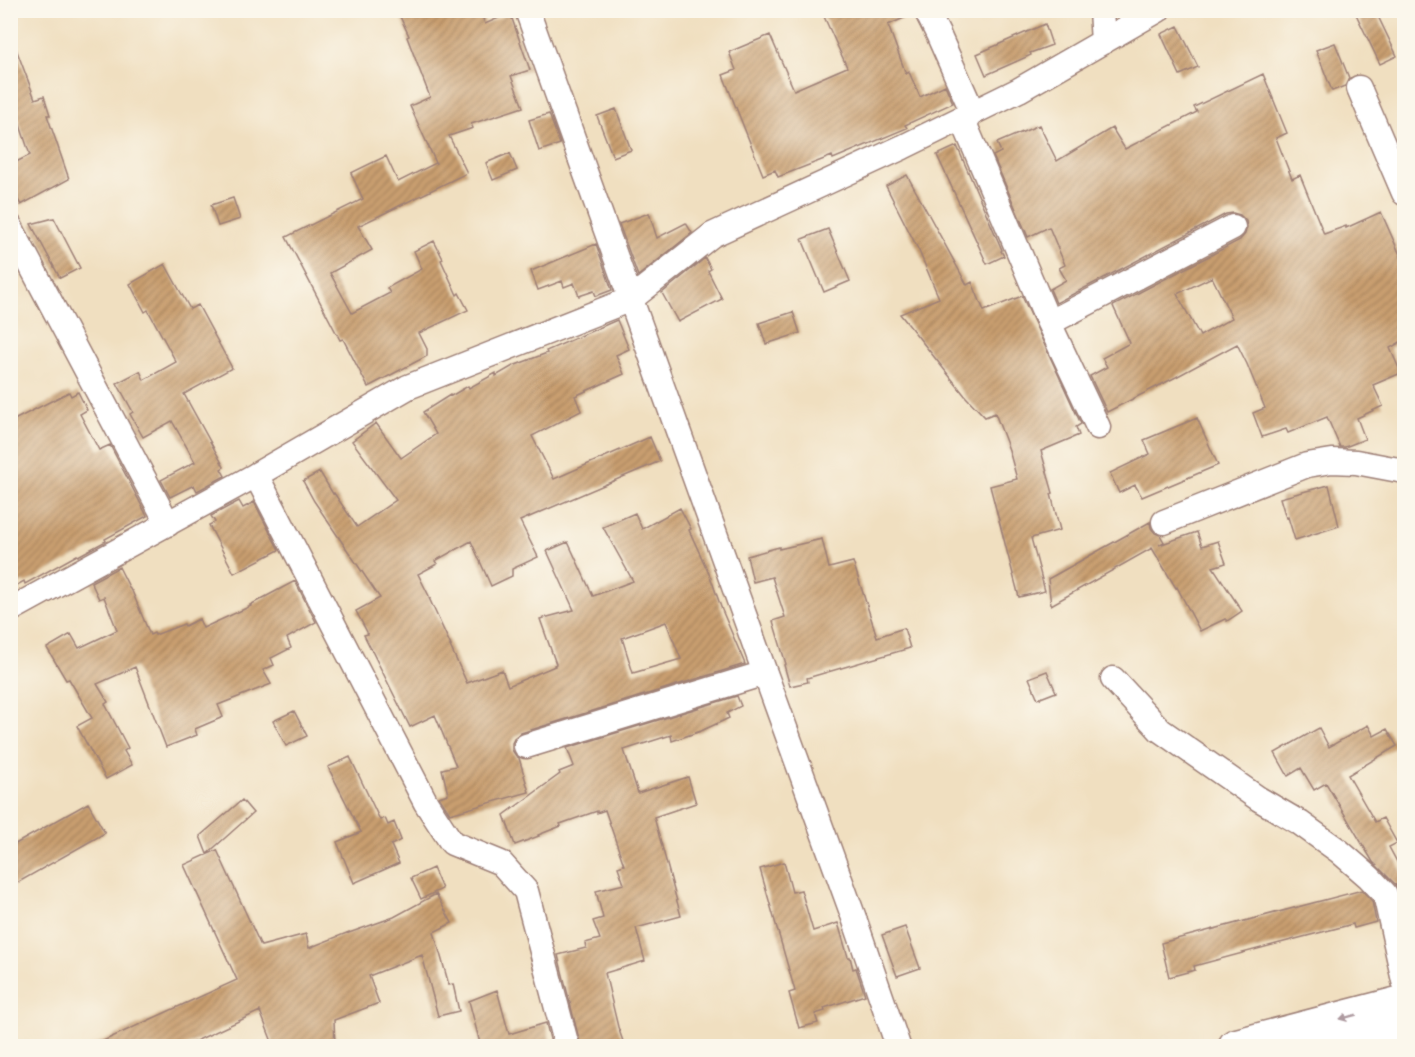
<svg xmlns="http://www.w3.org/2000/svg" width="1415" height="1057" font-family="'Balsamiq Sans',sans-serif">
  <defs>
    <pattern id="building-hatch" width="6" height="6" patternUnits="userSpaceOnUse" patternTransform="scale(1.5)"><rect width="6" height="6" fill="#c99f70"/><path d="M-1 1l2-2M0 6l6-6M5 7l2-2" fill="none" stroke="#a5815c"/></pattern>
  </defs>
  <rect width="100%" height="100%" fill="#fbf7ec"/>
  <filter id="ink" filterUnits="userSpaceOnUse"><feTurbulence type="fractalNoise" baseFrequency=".0167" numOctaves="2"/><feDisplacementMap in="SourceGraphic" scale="12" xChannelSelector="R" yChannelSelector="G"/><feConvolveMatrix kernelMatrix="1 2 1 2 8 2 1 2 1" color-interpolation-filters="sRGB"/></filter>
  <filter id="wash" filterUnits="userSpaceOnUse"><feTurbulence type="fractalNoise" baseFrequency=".008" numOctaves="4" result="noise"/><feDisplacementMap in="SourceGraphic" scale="24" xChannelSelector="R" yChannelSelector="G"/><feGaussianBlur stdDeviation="1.35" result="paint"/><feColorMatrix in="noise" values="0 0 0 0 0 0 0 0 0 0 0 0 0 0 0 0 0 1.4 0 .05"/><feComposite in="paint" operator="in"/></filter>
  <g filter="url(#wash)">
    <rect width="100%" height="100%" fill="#f0dfc0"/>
    <g id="blocks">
      <!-- building -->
      <path fill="url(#building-hatch)" fill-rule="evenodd" d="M397,10h83l5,14 25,-11 20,57 -19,6 12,31 -52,17 2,4 -24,8 18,37 -109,53 14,24 -42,23 22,40 38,-20 -3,-5 35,-19 -8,-18 20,-10 9,18 -2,1 16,35 2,-2 9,17 -49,23 8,16v7l-59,31 -25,-48 -3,1 -54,-103 77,-38 -12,-26 35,-17 12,26 38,-19 -26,-57 20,-9 -23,-60 2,-1z
        M821,10h91l1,4 -25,11 18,49 3,-2 11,25 25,-12 8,18 -48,22 2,3 -74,31 -1,-3 -54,21 -3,-7 -12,5 -40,-100 13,-5 -7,-18 41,-17 24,55 53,-23z
        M1354,10h21l22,46 -17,8z
        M1045,24l7,21 -22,8 1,2 -45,20 -9,-21z
        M1178,26l20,41 -18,8 -19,-41z
        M12,38l23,61 9,-3 6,19h-3l22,64 -48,26 -11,-19v-21l20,-10 -20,-60v-56z
        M1335,43l14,35 -4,8 -13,5 -16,-41z
        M1263,74l24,59 -11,5 16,41 8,-4 24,59 22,-8v2l35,-16 23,52v76l-14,8 11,25 -28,12 10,21 -26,12 8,21 -20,8h-5l-13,-30 -39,16 -2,-4 -24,8 -9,-24 12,-5 -18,-44 -10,-20 -61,33 -69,35 -17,-36 17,-9 -5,-9 28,-15 -17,-37 127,-66 5,-6 2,-7 -1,-6 -6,-6 -7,-2 -7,1 -170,89 -6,-14 16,-9 -7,-12 6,-3 -16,-38 -21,10 -35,-81 8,-4 -4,-9 42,-18 18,36 55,-33 13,21 72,-37 -3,-5zM1212,277l20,41 -32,18 -23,-42z
        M616,109l15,41 -18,7 -16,-41z
        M549,114l11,30 -21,7 -10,-31z
        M957,146l45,104 -1,1 3,5 -17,8 -50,-109z
        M510,153l7,17 -24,10 -7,-17z
        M907,175l60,110 5,-3 12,29 38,-15 59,128 -5,3 3,8 -38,16 12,42 -2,1 9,36 -29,8 14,53 -26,6 -29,-111 27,-7 -8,-29 -14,-37 -10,4 -19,-20 -66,-83 39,-16 -20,-47 -33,-65z
        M233,198l7,21 -22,7 -7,-21z
        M649,213l8,25 29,-15 6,10 -54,43 -19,-52z
        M54,218l26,50 -20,10 -29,-54z
        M828,229l22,52 -26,11 -22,-53z
        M596,244l16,46 -16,6 -2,-5 -15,5 -5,-13 -10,4 -2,-6 -24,9 -7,-19z
        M705,258l6,11 -3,2 14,28 -44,23 -16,-29z
        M165,264l25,45 8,-4 34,63 -48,26 40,73 -3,2 4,7 -28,15 -3,-6 -24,12 -9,-17 34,-18 -23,-41 -29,16 -13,-23 3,-2 -16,-29 23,-12 4,9 32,-18 -28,-52 -3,2 -15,-28z
        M793,312l7,21 -34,11 -7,-21z
        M617,320l12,29 -13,6 8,19 -49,22 6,15 -49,25 22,43 96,-42 10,24 -140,60 18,36 -26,12v7l-21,10 -20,-45 -36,20 2,3 -19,10 12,24h-1l22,48h-1l17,37 35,-13 6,16 47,-20 -1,-1 2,-1 -16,-45 34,-9 -27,-59 21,-9 25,54 40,-15 -30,-54 32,-14 7,16 38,-21 11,21 -2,1 21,46 12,34 23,54 -224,69 -6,4 -3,6v7l4,6 3,2 10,34 -79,22 -11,-17 9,-3 -6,-25 14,-3 -21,-51 -25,12 -46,-92 4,-1 -12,-23 24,-13 -66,-97 -11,-20 17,-9 13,22 1,-1 23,34 39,-27 -44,-59 24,-18 25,35 35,-24 -13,-22 27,-17 1,1 17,-10 1,2 27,-15v3l17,-10 34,-13 -1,-2zM666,622l15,37 -48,14 -11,-35z
        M69,392l2,4 7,-4 9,18 -7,4 19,36 11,-5 37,71 -42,23 1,2 -28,15 -1,-1 -52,29 -1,-3 -14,8v-167z
        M1197,418l21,47 -76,32 -7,-12 -16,8 -9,-20 40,-19 -6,-14z
        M1329,485l10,41 -44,14 -7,-23 -2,1 -6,-20z
        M239,501l4,7 11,-6 25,48 -45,23 -25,-48 6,-3 -4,-6z
        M1150,522l1,6 4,5 5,2 4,7 -5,3 38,-13 5,14 16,-5 8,22 -13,4 29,44 -15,10 -2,-2 -25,12 -23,-44 -1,1 -24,-40 -101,57 -3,-26z
        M822,539l7,29 24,-6 24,75 27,-9 6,20 -103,30 1,4 -18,4 -6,-21 2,-1 -13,-43 12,-4 -13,-40 -19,5 -6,-26 32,-9v2z
        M119,567l12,24h1l18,44 4,-2 1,2 29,-11 1,2 14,-7 4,9 48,-22 -1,-1 45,-24 21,41 -29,16 4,10 -20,10 3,7 -11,5 8,14 -53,21 5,12 -28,12 2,6 -31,12 -31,-80 -38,17 11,18 -3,2 23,44 -4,3 8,14 -26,14 -29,-53 15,-8 -23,-39 -3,1 -19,-32 24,-14 8,14 38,-18 -13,-33 -5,2 -8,-17z
        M1047,671l9,21 -18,7 -9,-21z
        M737,696l4,10 -14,7 2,5 -28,13 -29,10 -1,-6 -47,15 14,43 50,-16 8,26 -42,14 27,99 -45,12 9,33 -40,12 13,54 7,20h-44l-23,-92 28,-7 -1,-5 15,-4 -7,-18 10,-3 -7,-27 28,-7 -6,-17 6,-2 -19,-55 -8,3v-2l-37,13 1,2 -23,9 1,1 -24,9 -11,-30 56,-41 -1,-2 15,-6 -7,-18z
        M294,711l13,25 -21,10 -13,-25z
        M1368,725l6,11 13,-7 10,17 -49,29 27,47 8,-4 14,25 -8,4 15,28v41l-5,-25 -3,-6 -23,-23 -47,-79 -12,7 -13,-22 -13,8 -13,-23 44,-25 10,19z
        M350,757l30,63 5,-2 3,7 6,-3 7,18 -10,5 8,18 -45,20 -17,-41 24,-10 -33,-65z
        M242,800l11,13 -46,41 -7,-18z
        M88,803l17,30 -95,54v-40z
        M217,850l44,96 45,-12 3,14 40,-16v1l45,-16 42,-23 16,29 -18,9 15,53 4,-1 6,27 -21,5 -16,-61 -53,21 10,27 -45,17 1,27h-61l-14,-36 -77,36h-93l147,-67 -53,-115z
        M784,862l8,30 9,-2 12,41 25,-8 10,34h2l3,12 3,-1 9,27 -41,13 1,3 -10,3 3,9 -19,5 -10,-35 6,-2 -35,-122z
        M433,868l9,21 -21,10 -10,-21z
        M1362,890l10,11 4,21 -22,6 -1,-4 -73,19 -86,23 1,4 -26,7 -8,-34z
        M905,927l15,41 -23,8 -15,-41z
        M497,990l12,44 37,-11 6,24h-71l-12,-46z"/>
    </g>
  </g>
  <g filter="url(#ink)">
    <use href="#blocks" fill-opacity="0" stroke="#9d7f76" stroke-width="1.5"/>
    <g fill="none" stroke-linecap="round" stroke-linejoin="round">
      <defs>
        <path id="minor" d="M926,10l12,24 35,79
          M1101,10l2,32
          M1359,88l45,105
          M962,118l87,205 49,104
          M10,226l158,298
          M1049,323l184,-96
          M256,475l152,-88 223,-88 81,-64 191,-88 116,-57 139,-80
          M1164,522l143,-57 25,-4 24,1 48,9
          M10,610l246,-135 170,328 26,40 49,20 25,28 41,155
          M765,673l89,245 44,128
          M1113,679l47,51 99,69 41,24 39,28 30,26 16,17 19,87
          M526,746l239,-73 -238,-663"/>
        <path id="highway" d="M1235,1046l169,-44
          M1338,1046l66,-17"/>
      </defs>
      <!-- minor casing -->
      <use href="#minor" stroke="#9d7f76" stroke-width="27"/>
      <!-- highway casing -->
      <use href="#highway" stroke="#9d7f76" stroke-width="36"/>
      <!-- minor -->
      <use href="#minor" stroke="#fff" stroke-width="24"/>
      <!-- highway -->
      <use href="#highway" stroke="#fff" stroke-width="33"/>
    </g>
    <!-- one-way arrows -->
    <defs><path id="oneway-solid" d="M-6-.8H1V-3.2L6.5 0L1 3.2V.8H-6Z" transform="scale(1.5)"/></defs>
    <use fill="#ae9aa0" href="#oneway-solid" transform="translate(1348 1017) rotate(165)"/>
  </g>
  <!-- margin -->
  <rect width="1415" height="1057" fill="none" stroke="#fbf7ec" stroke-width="36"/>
</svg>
